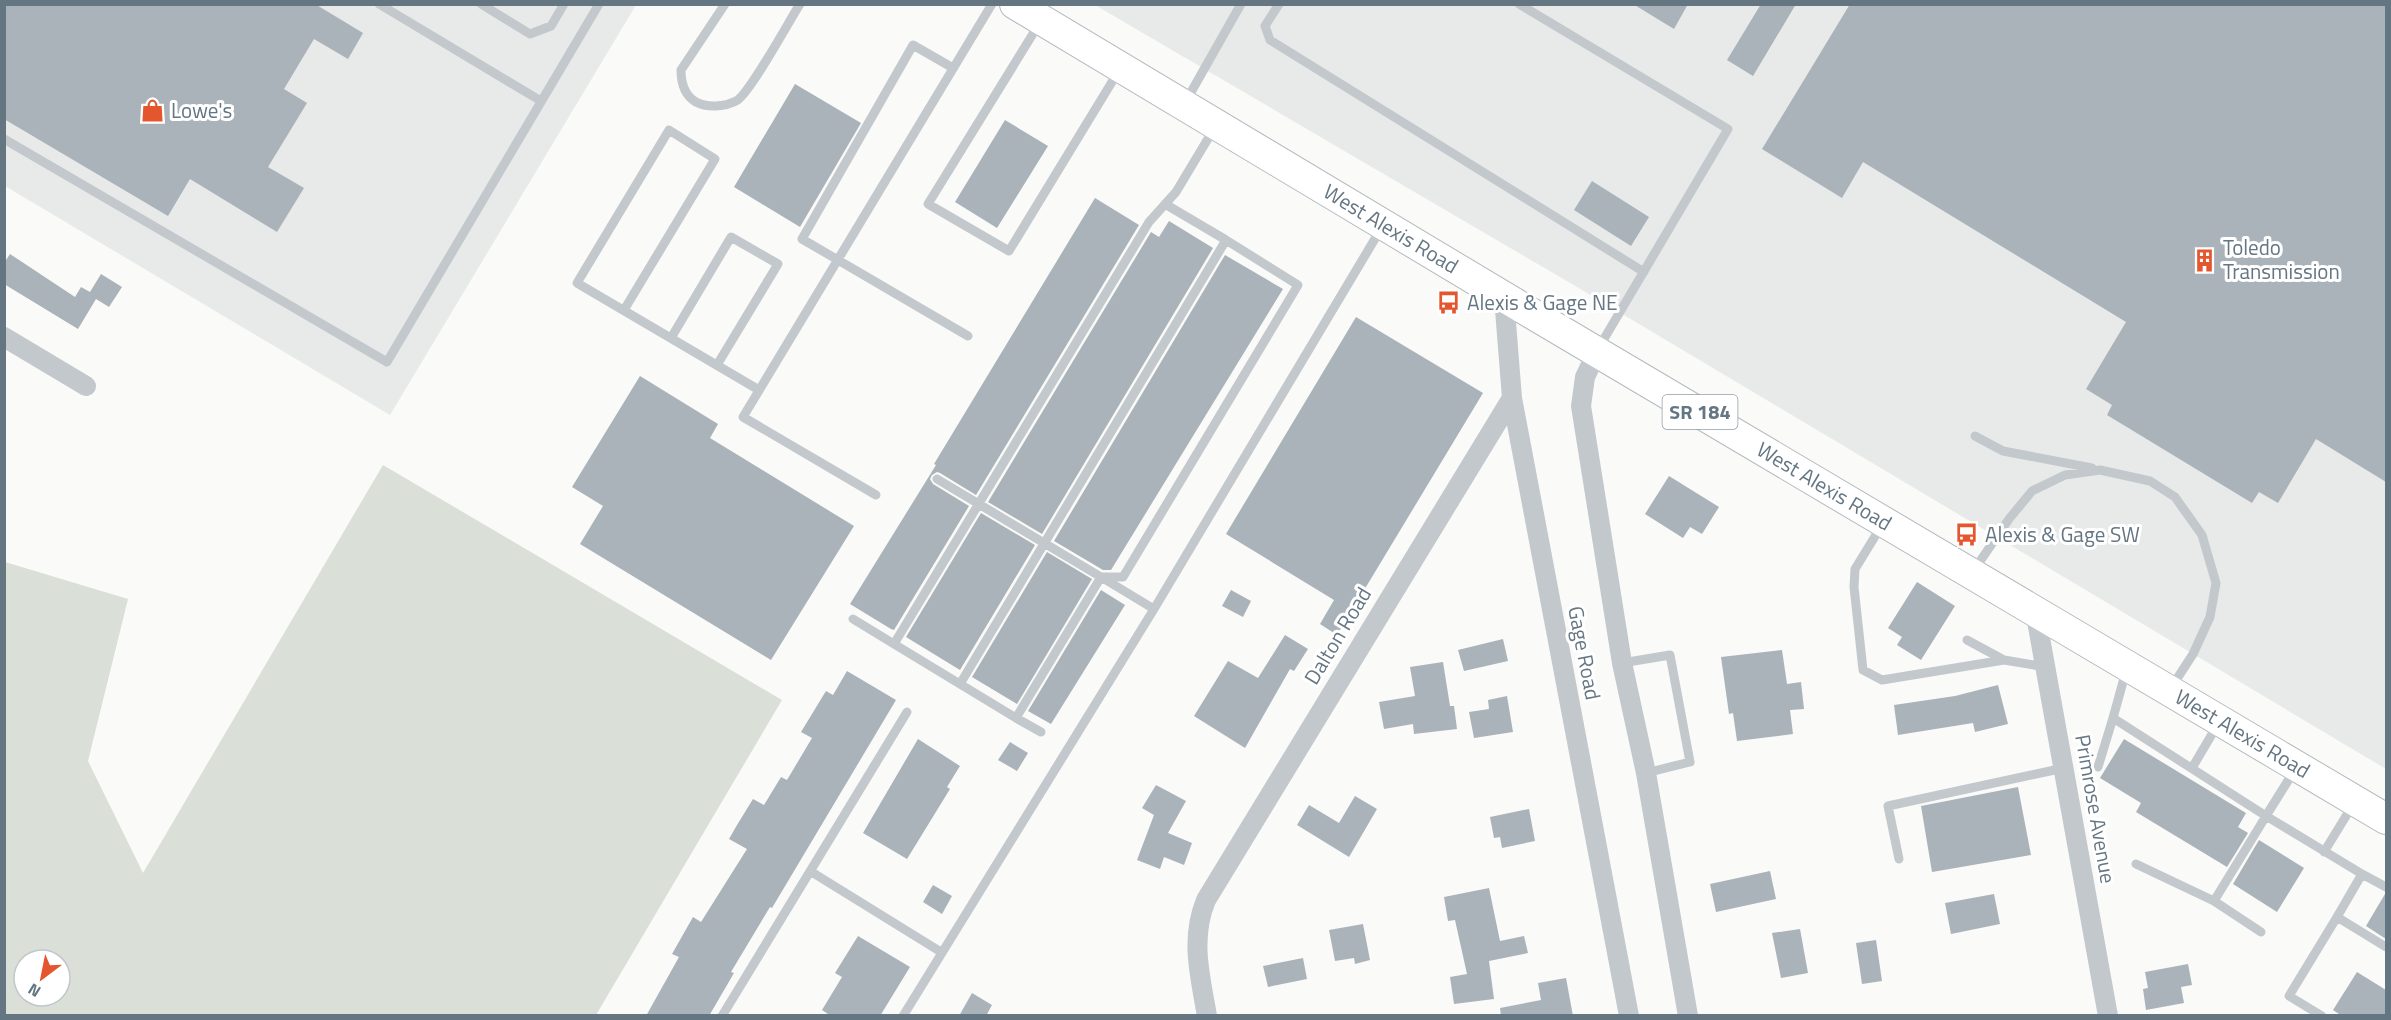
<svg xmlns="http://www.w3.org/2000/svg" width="2391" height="1020" font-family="'Titillium Web',sans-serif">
  <rect width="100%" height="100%" fill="#fafaf8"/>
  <!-- built -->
  <path fill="#e8e9e9" d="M5,5h631l-246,410 -385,-229z
    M1095,5h1291v764l-809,-482z"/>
  <!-- green -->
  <path fill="#dadfd7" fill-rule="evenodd" d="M383,465l399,235 -186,315h-591v-453l123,37 -40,162 55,112zM24,960h36v36h-36z"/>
  <!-- building -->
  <path fill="#aab3b9" d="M4,4h311l48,29 -15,26 -34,-20 -30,50 23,14 -39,64 36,21 -27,44 -87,-53 -22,37 -164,-97z
    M1633,4h55l-14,25z
    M1761,4h35l-43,72 -26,-16z
    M1850,4h536v478l-70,-43 -38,64 -19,-11 -7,11 -145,-88 5,-10 -26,-16 40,-67 -263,-160 -21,36 -80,-49z
    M795,84l66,39 -61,104 -66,-40z
    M1005,120l43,26 -51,82 -42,-26z
    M1592,181l57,36 -18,29 -57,-36z
    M1095,198l44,27 -163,270 -36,-22 -3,-1 -5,3 -2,4 3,5 36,22 -75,124 -3,-1 -41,-25 86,-139 -2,-1z
    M1169,221l44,27 -171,286 -54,-32 163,-270 8,5z
    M10,254l65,43 6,-10 9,5 11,-18 21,13 -13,20 -13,-8 -18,30 -74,-45v-21z
    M1225,255l58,34 -172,281h-8l-49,-29z
    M1356,317l127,76 -146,242 -17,-11 14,-24 -108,-66z
    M640,376l78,48 -8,14 144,88 -83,134 -191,-116 23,-38 -31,-19z
    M1669,476l50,31 -17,27 -12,-7 -7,11 -38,-24z
    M981,513l54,32 -75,125 -54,-33z
    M1047,552l45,27 -75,125 -45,-27z
    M1917,582l38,24 -34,54 -24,-15 5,-8 -14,-9z
    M1101,590l24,15 -74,119 -23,-13z
    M1231,590l20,11 -8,16 -21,-11z
    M1285,635l23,14 -14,22 -4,-2 -45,79 -51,-32 34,-55 30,17z
    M1503,639l5,22 -44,10 -6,-21z
    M1782,650l5,34 14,-2 3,27 -14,1 3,24 -56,7 -4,-28 -4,1 -8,-57z
    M1443,662l7,44h4l3,23 -43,5 -1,-10 -29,5 -5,-27 36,-6 -5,-29z
    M847,671l49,29 -124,208 -2,-1 -39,65 3,1 -25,43h-63l33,-59 -7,-3 21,-37 8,5 46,-73 -18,-10 8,-14 16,-26 11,6 17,-28 6,3 25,-42 -11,-6 25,-41 7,4z
    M1998,685l10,39 -33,8 -2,-9 -75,12 -4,-30 61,-9z
    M1507,696l6,36 -39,6 -5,-26 20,-3 -1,-9z
    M918,739l42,27 -13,21 3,2 -43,70 -44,-26z
    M2124,739l122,74 -8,14 10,6 -21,34 -91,-55 5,-9 -41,-25z
    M1010,742l18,11 -11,18 -19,-11z
    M1156,785l30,16 -18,32 24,10 -8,22 -20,-8 -4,12 -23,-9 17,-45 -12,-7z
    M2018,787l13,68 -99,17 -11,-66z
    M1355,796l22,13 -28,48 -52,-32 12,-20 30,18z
    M1529,809l6,32 -33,7 -2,-11 -6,1 -4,-21z
    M2259,840l45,28 -27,44 -44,-28z
    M1770,871l6,28 -60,13 -6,-28z
    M933,885l19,11 -10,18 -19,-12z
    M1489,888l11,53 24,-5 4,17 -39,8 5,38 -40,5 -4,-27 17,-3 -12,-54 -7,1 -4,-24z
    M1994,894l6,30 -49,10 -6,-31z
    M2385,894h1v45l-20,-13z
    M1363,924l7,36 -15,4 -1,-6 -19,3 -6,-31z
    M1800,929l8,44 -27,5 -9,-45z
    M858,936l52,31 -30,49h-49l-9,-6 20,-33 -7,-4z
    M1876,940l6,41 -20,3 -6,-41z
    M1303,958l4,21 -39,8 -5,-21z
    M2188,964l4,21 -11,2 3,16 -38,7 -3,-21 5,-1 -3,-16z
    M2357,972l29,18v26h-44l-9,-6z
    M1566,978l7,38h-72l-1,-8 41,-8 -3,-17z
    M972,993l20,12 -6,11h-27z"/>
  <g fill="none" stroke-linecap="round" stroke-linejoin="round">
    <defs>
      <g id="primary">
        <path id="s1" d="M1015,4l526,315 845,500"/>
      </g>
    </defs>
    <!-- primary casing -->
    <use href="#primary" stroke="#b5babe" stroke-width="32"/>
    <!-- service -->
    <path stroke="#c3c8cc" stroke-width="9" d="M379,4l162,97
      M481,4l49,30 21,-8 13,-22
      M725,4l-44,66c0,12 3,25 15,32 11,6 28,5 40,-1 13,-6 53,-80 64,-97
      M1279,4l-14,22 5,14 374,232
      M1519,4l209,125 -130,220
      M1039,24l-111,180 81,47 109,-179
      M953,68l-40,-23 -111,194 166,97
      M1186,101l55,-97
      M4,139l383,223 212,-358
      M1165,204l61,36
      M624,310l91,-151 -46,-29 -92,153 182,107
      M671,338l60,-101 47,27 -61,101
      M1975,436l28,15 89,17
      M937,479l164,98 -85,141 -122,-74 255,-422 27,-30 39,-65
      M876,495l-133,-78 249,-413
      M1882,525l-27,44 -1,18 9,83 19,10 122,-20 42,7
      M1974,570l35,-51 23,-28 33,-16 35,-5 50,11 25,16 27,38 14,48 -6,34 -17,37 -22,34
      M1101,577l53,32
      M853,619l41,25
      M1967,640l37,20
      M1622,663l48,-8 20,107 -44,11
      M2126,671l-13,47 153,98 28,-45
      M960,684l266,-444 72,45 -175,292h-22
      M1016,718l25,14
      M2098,767l15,-49
      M2192,768l26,-44
      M2324,852l30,-49
      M1899,859l-11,-53 176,-38
      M2136,864l78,37
      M810,871l131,81
      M2337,917l25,-43 24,13
      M2261,932l-47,-31 52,-85 96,58
      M722,1016l185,-304
      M903,1016l251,-407 228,-382
      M2322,1016l-33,-20 48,-79 49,30"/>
    <!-- minor -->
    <path stroke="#c3c8cc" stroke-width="20" d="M1504,297l8,101 117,618
      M4,337l82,49
      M1597,352l-12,25 -4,29 41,257 24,110 42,243
      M2035,610l73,406
      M1207,1016c-7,-41 -17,-77 -1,-116l306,-502"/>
    <!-- primary -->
    <use href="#primary" stroke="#fff" stroke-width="30"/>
  </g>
  <!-- icons -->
  <defs>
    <symbol id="shop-bare" viewBox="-9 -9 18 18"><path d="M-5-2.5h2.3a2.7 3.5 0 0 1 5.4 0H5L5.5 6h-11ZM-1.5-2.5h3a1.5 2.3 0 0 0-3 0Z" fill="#e4572e" stroke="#fff" stroke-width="2.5" paint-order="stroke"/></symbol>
    <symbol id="building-bare" viewBox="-9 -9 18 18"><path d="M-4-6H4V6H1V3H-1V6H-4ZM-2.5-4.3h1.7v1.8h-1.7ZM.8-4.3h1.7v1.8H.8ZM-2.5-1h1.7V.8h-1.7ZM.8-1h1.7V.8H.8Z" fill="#e4572e" stroke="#fff" stroke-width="2.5" paint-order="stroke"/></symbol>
    <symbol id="bus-bare" viewBox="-9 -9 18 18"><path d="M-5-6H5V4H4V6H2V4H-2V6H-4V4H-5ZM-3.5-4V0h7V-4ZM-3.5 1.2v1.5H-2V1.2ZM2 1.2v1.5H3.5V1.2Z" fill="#e4572e" stroke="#fff" stroke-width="2.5" paint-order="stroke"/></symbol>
  </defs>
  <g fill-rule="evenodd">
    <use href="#shop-bare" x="136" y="94" width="33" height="33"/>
    <use href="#building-bare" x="2188" y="244" width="33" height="33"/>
    <use href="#bus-bare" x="1432" y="286" width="33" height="33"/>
    <use href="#bus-bare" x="1950" y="518" width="33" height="33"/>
  </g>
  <g text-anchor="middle" stroke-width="6" stroke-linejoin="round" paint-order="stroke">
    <!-- shield labels -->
    <rect fill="#fff" stroke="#939fa8" stroke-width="1.5" x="1662.5" y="395" width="75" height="34" rx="4.5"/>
    <g font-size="20" font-weight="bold" fill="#657683">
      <text x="1700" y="419">SR 184</text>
    </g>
    <!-- poi labels -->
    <g font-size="21" fill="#657683" stroke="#fff" text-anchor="start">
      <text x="171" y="118">Lowe's</text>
      <text x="2223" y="255">Toledo<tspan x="2223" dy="24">Transmission</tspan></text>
      <text x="1467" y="310">Alexis &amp; Gage NE</text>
      <text x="1985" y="542">Alexis &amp; Gage SW</text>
    </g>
    <!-- street labels -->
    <g font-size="21" fill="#657683" stroke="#fff">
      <text dy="7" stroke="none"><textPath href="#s1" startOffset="438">West Alexis Road</textPath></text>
      <text dy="7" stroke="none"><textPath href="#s1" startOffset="942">West Alexis Road</textPath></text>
      <text transform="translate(1338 636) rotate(-59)" y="7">Dalton Road</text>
      <text transform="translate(1584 653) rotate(79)" y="7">Gage Road</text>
      <text dy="7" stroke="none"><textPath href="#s1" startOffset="1428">West Alexis Road</textPath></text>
      <text transform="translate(2095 809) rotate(80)" y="7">Primrose Avenue</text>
    </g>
  </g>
  <!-- border -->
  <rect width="2391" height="1020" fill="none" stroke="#657683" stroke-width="12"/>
  <!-- north arrow -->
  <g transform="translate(42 978) rotate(212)"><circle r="28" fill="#ffffff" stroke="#c1c8cd" stroke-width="1.5"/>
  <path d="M0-4.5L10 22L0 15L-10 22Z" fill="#e4572e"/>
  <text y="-9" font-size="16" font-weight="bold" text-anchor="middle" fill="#657683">N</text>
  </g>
</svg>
